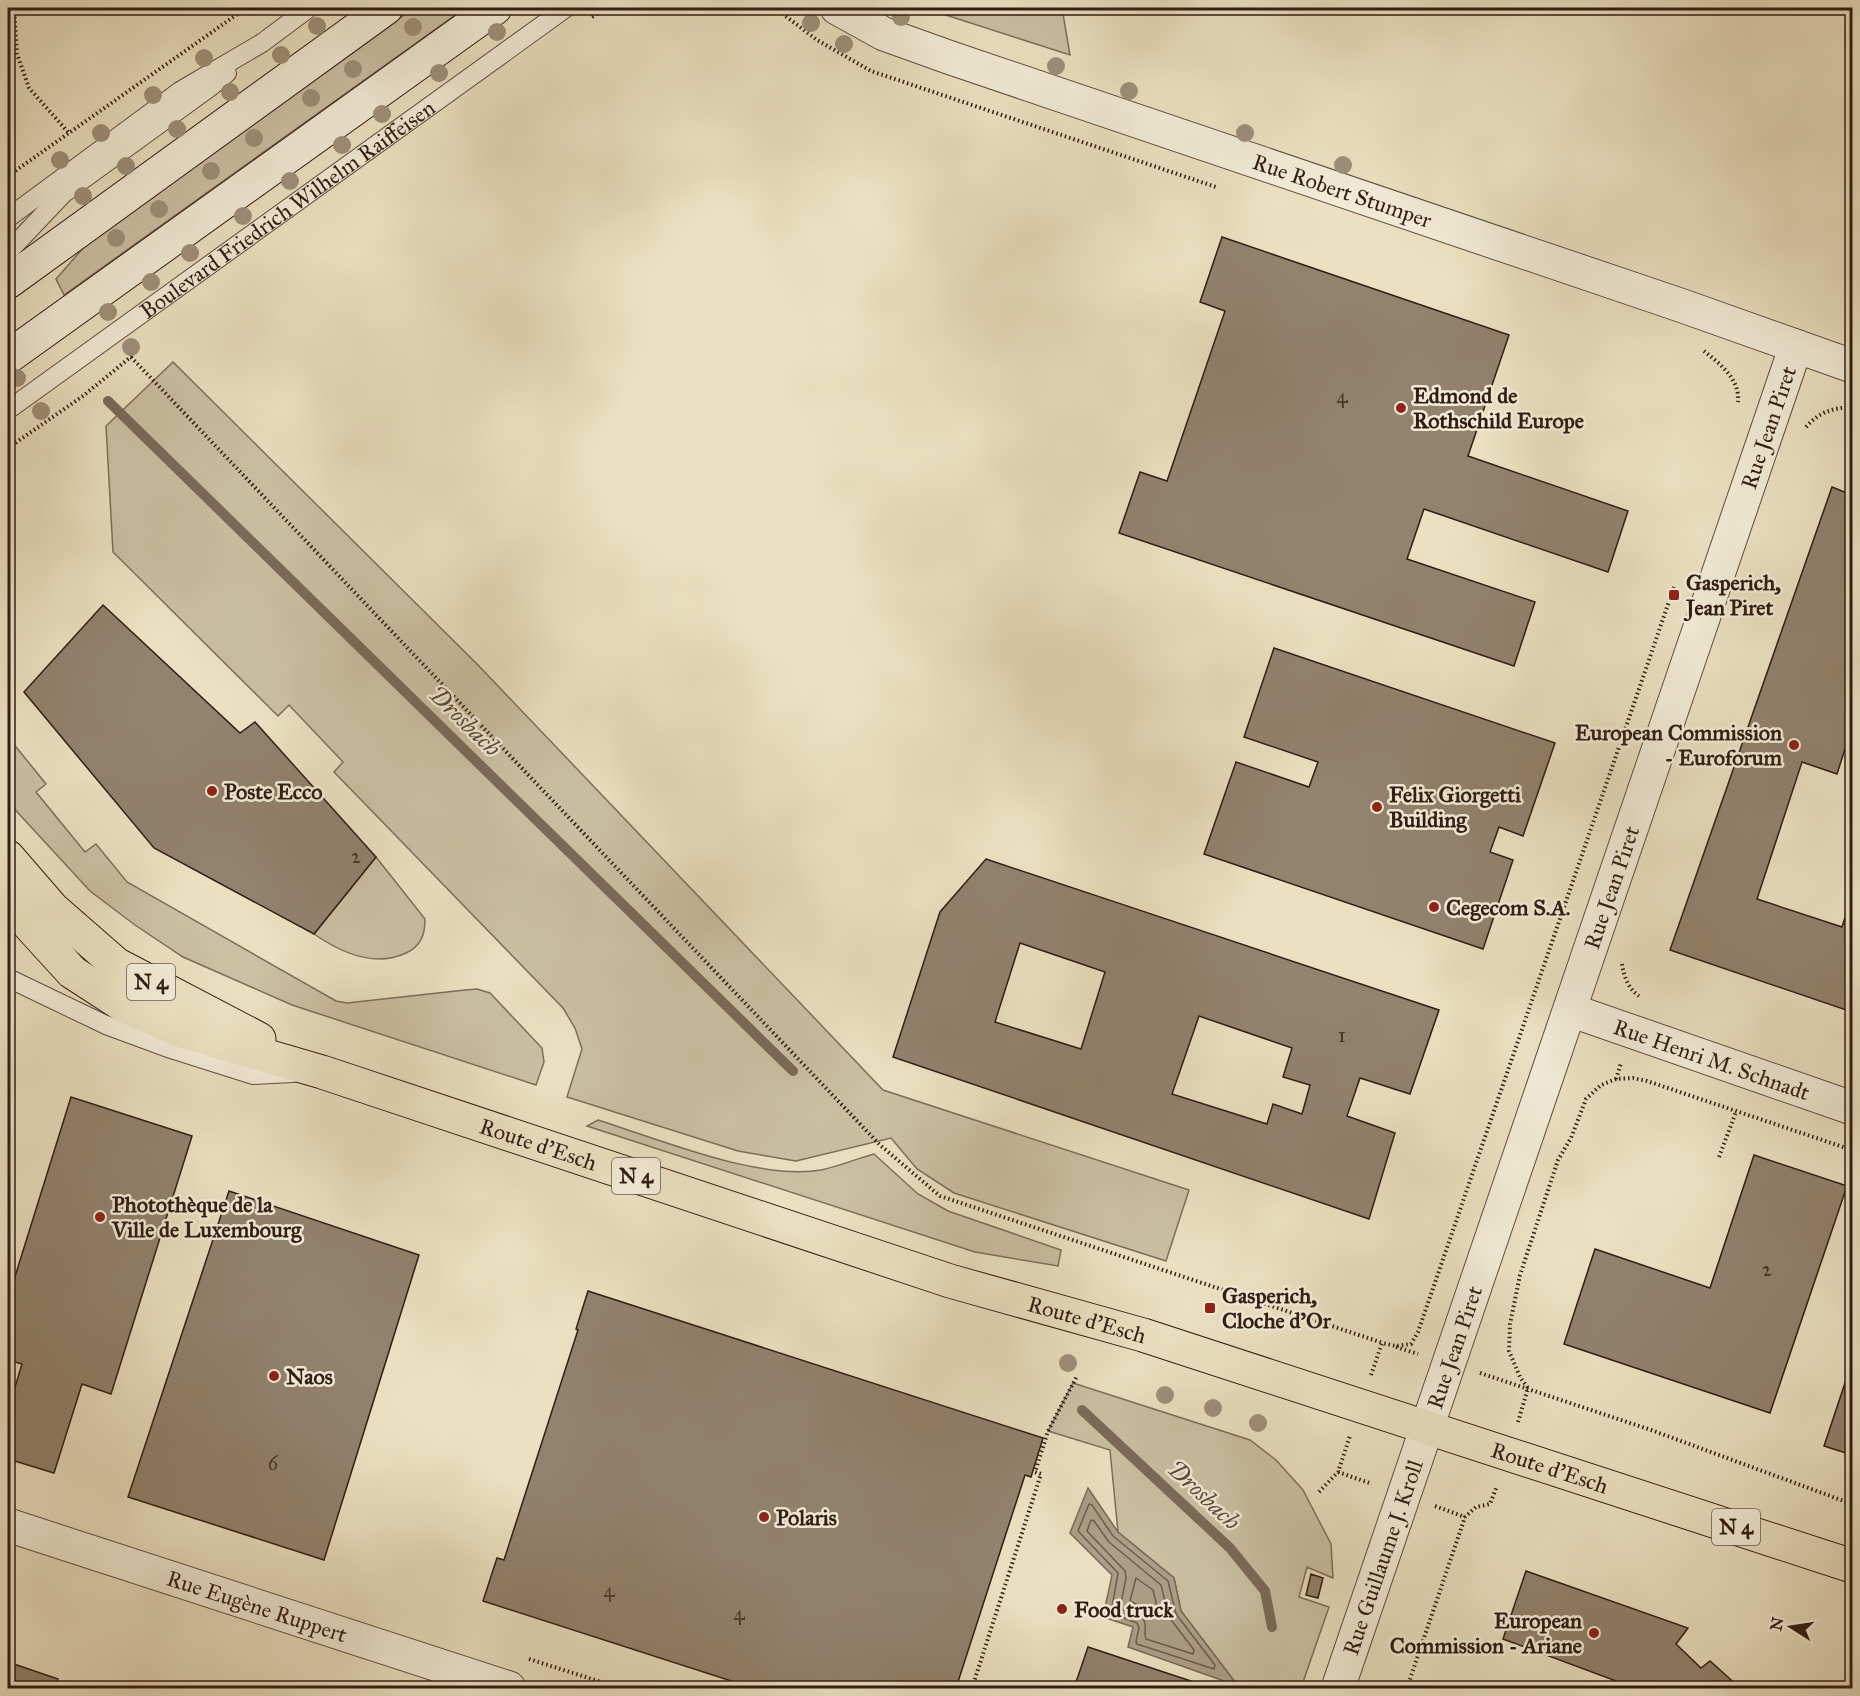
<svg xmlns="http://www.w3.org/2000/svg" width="1860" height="1696" font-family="'IM FELL Great Primer',serif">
  <rect width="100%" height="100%" fill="#ebe1c2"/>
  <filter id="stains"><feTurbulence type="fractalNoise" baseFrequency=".00333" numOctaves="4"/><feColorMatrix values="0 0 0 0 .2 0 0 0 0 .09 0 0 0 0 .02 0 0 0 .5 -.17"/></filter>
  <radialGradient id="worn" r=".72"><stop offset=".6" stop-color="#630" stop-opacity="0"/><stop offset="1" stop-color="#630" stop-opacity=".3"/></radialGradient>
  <!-- green -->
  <path fill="#cbc0a4" stroke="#7e6e5c" stroke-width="1.5" d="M414,8h51l-401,287 -8,-16 28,-32 16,-14z
    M924,8h138l8,47z
    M173,362l305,303 405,425 306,100 -23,71 -212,-68 -37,-24 -26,-31 -95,23 -58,-10 -171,-54 15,-48 -7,-21 -12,-20 -229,-236 9,-10 -54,-57 -11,11 -165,-164 -7,-126z
    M8,737l38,47 -10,8 49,60 11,-8 31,38 209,119 11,2 118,-13 12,-1 13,4 52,55 2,14 -8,23 -244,-80 -109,-48 -48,-32 -45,-34 -82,-89z
    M376,857l49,62c0,16 -4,27 -19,34 -31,15 -66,-1 -92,-19z
    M598,1120c60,19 161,61 223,50 18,-4 35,-11 53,-16l44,40 30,17 113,39 -3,16 -83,-14 -388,-126z
    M1073,1383l177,57 26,20 27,30 28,54 2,34 -26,-11 -8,30 30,10 -28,81h-59l-4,-2 -57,-75 -7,-33 -56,-46 -8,-82 -62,-19z"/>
  <!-- water -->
  <path fill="#ac9e87" stroke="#7b6a59" stroke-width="1.5" d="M1088,1488l30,44 56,46 7,33 57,75 -110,-39 5,-20 -30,-10 9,-42 -42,-42z"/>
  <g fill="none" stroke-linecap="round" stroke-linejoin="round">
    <!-- shore -->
    <path stroke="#6e5d4e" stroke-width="1.5" d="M1089,1504l3,1 21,31 55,45 8,33 39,51 -1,4 -77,-25 -1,-3 3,-13 -2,-5 -26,-10 7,-40 -40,-42z
      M1091,1520l3,1 15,21 52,43 8,32 25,33 -1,4 -47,-15c-3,-6 2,-13 -3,-21l-23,-10 6,-30 -1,-7 -38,-40z
      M1136,1578l17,12 6,25 -2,3h-3l-8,-9 -16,-8z"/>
    <!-- stream -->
    <path stroke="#7b6a59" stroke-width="10" d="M108,401l685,670
      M1082,1410l148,138 35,43 7,36"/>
  </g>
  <!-- building -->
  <path fill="#92826e" stroke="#311c14" stroke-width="1.5" fill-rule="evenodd" d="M1222,237l287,98 -41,121 160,55 -20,61 -184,-63 -17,50 128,43 -21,64 -395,-133 21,-61 27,9 58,-170 -25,-9z
    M1832,487l20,8v232l-15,47 -35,-12 -45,137 85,28 10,-32v117l-182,-62z
    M103,605l137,128 15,-11 121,135 -62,77 -160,-86 -130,-156z
    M1274,648l281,95 -32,93 -24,-9 -9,25 23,8 -30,89 -279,-95 32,-92 73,25 9,-25 -74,-25z
    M986,859l453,151 -29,84 -50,-16 -13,38 48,17 -26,86 -476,-162 47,-145zM1020,943l85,29 -24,77 -86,-27zM1199,1016l93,32 -9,29 27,8 -8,29 -29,-10 -6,20 -95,-30z
    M71,1097l121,39 -81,258 -29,-10 -28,89 -46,-14v-49l14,-46 -14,-4v-61z
    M1754,1155l93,31 -77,227 -206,-69 31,-95 115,39z
    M229,1191l190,64 -95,305 -196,-63z
    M588,1291l455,147 -12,39 -6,-2 -69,213h-203l-270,-87 14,-43 7,2 74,-230 -2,-1z
    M1852,1362v93l-28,-9z
    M1526,1571l162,57 -12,16 25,24 9,-7 30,27h-116l3,-3 -124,-46z
    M1311,1574l12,4 -5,20 -12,-3z
    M1088,1647l124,41h-138z
    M8,1662l50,17 -3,9h-47z"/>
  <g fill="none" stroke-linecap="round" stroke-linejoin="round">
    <defs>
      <g id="service">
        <path d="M8,218l172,-127 82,-48 47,-35"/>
        <path d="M8,252l55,-58 146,-106 18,-15"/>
        <path id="s1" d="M8,410l558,-402"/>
        <path d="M8,978l98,47 65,24 82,26 40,-2"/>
      </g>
      <g id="minor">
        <path id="s2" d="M837,8l47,26 67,24 729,247 172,61"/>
        <path id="s3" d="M1570,1010l282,98"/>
        <path id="s4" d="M8,1525l501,163"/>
        <path id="s5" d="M1338,1688l458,-1342"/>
      </g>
      <path id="secondary" d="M8,282l378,-274
        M8,357l487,-349"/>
      <g id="primary">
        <path d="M8,857l45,52 63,55 143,75"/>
        <path id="s6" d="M8,897l22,29 42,46 54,35 55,24 141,41 628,209 193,54 709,231"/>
      </g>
    </defs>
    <!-- service casing -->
    <use href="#service" stroke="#604d40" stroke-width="20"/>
    <!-- minor casing -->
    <use href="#minor" stroke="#604d40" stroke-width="35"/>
    <!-- secondary casing -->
    <use href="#secondary" stroke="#311c14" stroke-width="35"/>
    <!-- primary casing -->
    <use href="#primary" stroke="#311c14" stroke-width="35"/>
    <!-- path -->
    <path stroke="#311c14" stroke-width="4" stroke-dasharray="1.5 3" stroke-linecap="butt" d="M14,8l3,46 12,34 39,44
      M775,8l42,32 54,31 345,116
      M592,17l13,-9
      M8,176l238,-168
      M1704,351c16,13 36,28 34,51
      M131,357l749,788 60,51 443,147
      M1806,427c13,-15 26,-19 46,-20
      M8,448l75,-52 49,-40
      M1622,964c2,13 6,24 17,32
      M1616,1079l5,-16
      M1719,1157l17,-45
      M1396,1347l22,7
      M1480,1373l171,57 201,74
      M1371,1375l11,-32 14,3 15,-2 7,-12 256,-745
      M1518,1422l10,-34 -8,-11 -11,-26 1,-27 10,-49 38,-115 13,-22 15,-39 15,-14 15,-6 17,-1 14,3 205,69
      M1338,1472l34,12
      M1319,1492l19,-20 12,-36
      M1435,1506l30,11
      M529,1659l91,29
      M972,1688l69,-214 -6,-2 13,-41 29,-55
      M1407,1688l58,-171 11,-10 14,-3 7,-18"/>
    <!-- service -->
    <use href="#service" stroke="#f2ecd7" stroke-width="18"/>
    <!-- minor -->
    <use href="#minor" stroke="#f2ecd7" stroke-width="33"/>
    <!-- secondary -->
    <use href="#secondary" stroke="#f2ecd7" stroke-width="33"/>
    <!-- primary -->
    <use href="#primary" stroke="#ebe1c2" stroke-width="33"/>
  </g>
  <!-- trees -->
  <g fill="#9e907a">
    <circle cx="901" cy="17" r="9"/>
    <circle cx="811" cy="23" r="9"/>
    <circle cx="317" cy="26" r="9"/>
    <circle cx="413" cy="27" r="9"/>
    <circle cx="497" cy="32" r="9"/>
    <circle cx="844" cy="44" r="9"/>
    <circle cx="281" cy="55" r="9"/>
    <circle cx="204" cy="58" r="9"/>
    <circle cx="1056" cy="66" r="9"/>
    <circle cx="353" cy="69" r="9"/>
    <circle cx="439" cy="73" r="9"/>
    <circle cx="1129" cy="91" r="9"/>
    <circle cx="230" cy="92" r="9"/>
    <circle cx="153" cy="95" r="9"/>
    <circle cx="311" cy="98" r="9"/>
    <circle cx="382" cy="114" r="9"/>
    <circle cx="177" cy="129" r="9"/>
    <circle cx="101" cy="133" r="9"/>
    <circle cx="1245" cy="133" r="9"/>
    <circle cx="254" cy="138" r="9"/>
    <circle cx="342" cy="145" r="9"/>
    <circle cx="60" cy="160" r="9"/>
    <circle cx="1343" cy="165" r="9"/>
    <circle cx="126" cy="166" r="9"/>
    <circle cx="211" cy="171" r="9"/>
    <circle cx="290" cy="181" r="9"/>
    <circle cx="83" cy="196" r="9"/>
    <circle cx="159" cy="209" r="9"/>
    <circle cx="243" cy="216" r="9"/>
    <circle cx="116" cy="238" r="9"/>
    <circle cx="190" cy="253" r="9"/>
    <circle cx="151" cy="282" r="9"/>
    <circle cx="108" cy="312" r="9"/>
    <circle cx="131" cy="347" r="9"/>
    <circle cx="17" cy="378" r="9"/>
    <circle cx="41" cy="411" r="9"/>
    <circle cx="1068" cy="1363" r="9"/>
    <circle cx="1165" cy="1395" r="9"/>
    <circle cx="1213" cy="1408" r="9"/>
    <circle cx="1258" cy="1423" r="9"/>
  </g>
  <!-- markers -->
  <g fill="#8f2418" stroke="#f2ecd7" stroke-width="2">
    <circle cx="1401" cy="408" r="6"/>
    <rect x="1668" y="589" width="12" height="12" rx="3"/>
    <circle cx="1794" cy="745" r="6"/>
    <circle cx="212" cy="791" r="6"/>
    <circle cx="1377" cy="807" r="6"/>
    <circle cx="1434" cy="907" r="6"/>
    <circle cx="100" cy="1217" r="6"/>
    <rect x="1204" y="1302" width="12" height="12" rx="3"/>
    <circle cx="274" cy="1376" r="6"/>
    <circle cx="764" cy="1517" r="6"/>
    <circle cx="1062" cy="1609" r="6"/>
    <circle cx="1594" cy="1633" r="6"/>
  </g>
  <g text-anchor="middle" stroke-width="5" stroke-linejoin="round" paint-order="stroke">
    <!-- number labels -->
    <g font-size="20" fill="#49362a">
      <text x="1342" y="403">4</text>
      <text x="356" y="863">2</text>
      <text x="1342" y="1042">1</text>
      <text x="1767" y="1276">2</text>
      <text x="273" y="1470">6</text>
      <text x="609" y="1597">4</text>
      <text x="739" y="1620">4</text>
    </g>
    <!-- shield labels -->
    <g fill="#f2ecd7" stroke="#6b5a4e" stroke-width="1.5">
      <rect x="127" y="964" width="48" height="36" rx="4.5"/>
      <rect x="612" y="1158" width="48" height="36" rx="4.5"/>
      <rect x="1712" y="1509" width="48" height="36" rx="4.5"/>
    </g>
    <g font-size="21" font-weight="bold" fill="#311c14">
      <text x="151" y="989">N 4</text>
      <text x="636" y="1183">N 4</text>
      <text x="1736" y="1534">N 4</text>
    </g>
    <!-- street labels -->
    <g font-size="22" fill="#311c14" stroke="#f2ecd7">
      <text dy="8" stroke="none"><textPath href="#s2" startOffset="538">Rue Robert Stumper</textPath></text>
      <text dy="8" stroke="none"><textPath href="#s1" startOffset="344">Boulevard Friedrich Wilhelm Raiffeisen</textPath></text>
      <text dy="8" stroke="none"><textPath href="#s5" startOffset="1332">Rue Jean Piret</textPath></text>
      <text dy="8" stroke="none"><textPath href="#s5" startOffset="846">Rue Jean Piret</textPath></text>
      <text dy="8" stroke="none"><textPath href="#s3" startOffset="150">Rue Henri M. Schnadt</textPath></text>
      <text dy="8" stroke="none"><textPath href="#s6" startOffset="598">Route d'Esch</textPath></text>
      <text dy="8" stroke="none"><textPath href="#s6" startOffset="1174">Route d'Esch</textPath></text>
      <text dy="8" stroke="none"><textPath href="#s5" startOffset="360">Rue Jean Piret</textPath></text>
      <text dy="8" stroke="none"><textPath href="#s6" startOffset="1660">Route d'Esch</textPath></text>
      <text dy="8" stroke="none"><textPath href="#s5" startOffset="138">Rue Guillaume J. Kroll</textPath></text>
      <text dy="8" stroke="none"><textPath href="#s4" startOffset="262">Rue Eugène Ruppert</textPath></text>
    </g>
    <!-- poi labels -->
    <g font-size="22" font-weight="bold" fill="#311c14" stroke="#f2ecd7" text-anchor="start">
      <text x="1413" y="403">Edmond de<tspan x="1413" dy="25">Rothschild Europe</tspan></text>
      <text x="1686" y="590">Gasperich,<tspan x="1686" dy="25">Jean Piret</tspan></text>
      <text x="1782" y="740" text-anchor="end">European Commission<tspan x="1782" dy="25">- Euroforum</tspan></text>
      <text x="224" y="799">Poste Ecco</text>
      <text x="1389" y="802">Felix Giorgetti<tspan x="1389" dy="25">Building</tspan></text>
      <text x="1446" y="915">Cegecom S.A.</text>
      <text x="112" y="1212">Photothèque de la<tspan x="112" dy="25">Ville de Luxembourg</tspan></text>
      <text x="1222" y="1303">Gasperich,<tspan x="1222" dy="25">Cloche d'Or</tspan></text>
      <text x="286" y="1384">Naos</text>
      <text x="776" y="1525">Polaris</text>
      <text x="1074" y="1617">Food truck</text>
      <text x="1582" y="1628" text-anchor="end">European<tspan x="1582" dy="25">Commission - Ariane</tspan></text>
    </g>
    <!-- water labels -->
    <g font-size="24" font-style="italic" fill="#5c4a3c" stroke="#f2ecd7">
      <text transform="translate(465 721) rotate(44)" y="8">Drosbach</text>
      <text transform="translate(1204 1495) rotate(43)" y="8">Drosbach</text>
    </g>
  </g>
  <!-- margin -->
  <rect width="1860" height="1696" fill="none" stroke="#ebe1c2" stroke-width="30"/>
  <rect x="9" y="9" width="1842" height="1678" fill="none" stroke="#311c14" stroke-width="3"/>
  <rect x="15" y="15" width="1830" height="1666" fill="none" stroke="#311c14" stroke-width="1.5"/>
  <!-- north arrow -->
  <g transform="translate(1791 1627) rotate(282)" stroke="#f2ecd7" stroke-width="4.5" paint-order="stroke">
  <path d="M0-4.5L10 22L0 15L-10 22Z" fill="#311c14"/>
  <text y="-9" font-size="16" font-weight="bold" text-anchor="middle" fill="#311c14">N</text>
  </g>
  <rect width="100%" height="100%" filter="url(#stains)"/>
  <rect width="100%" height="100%" fill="url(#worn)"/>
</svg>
